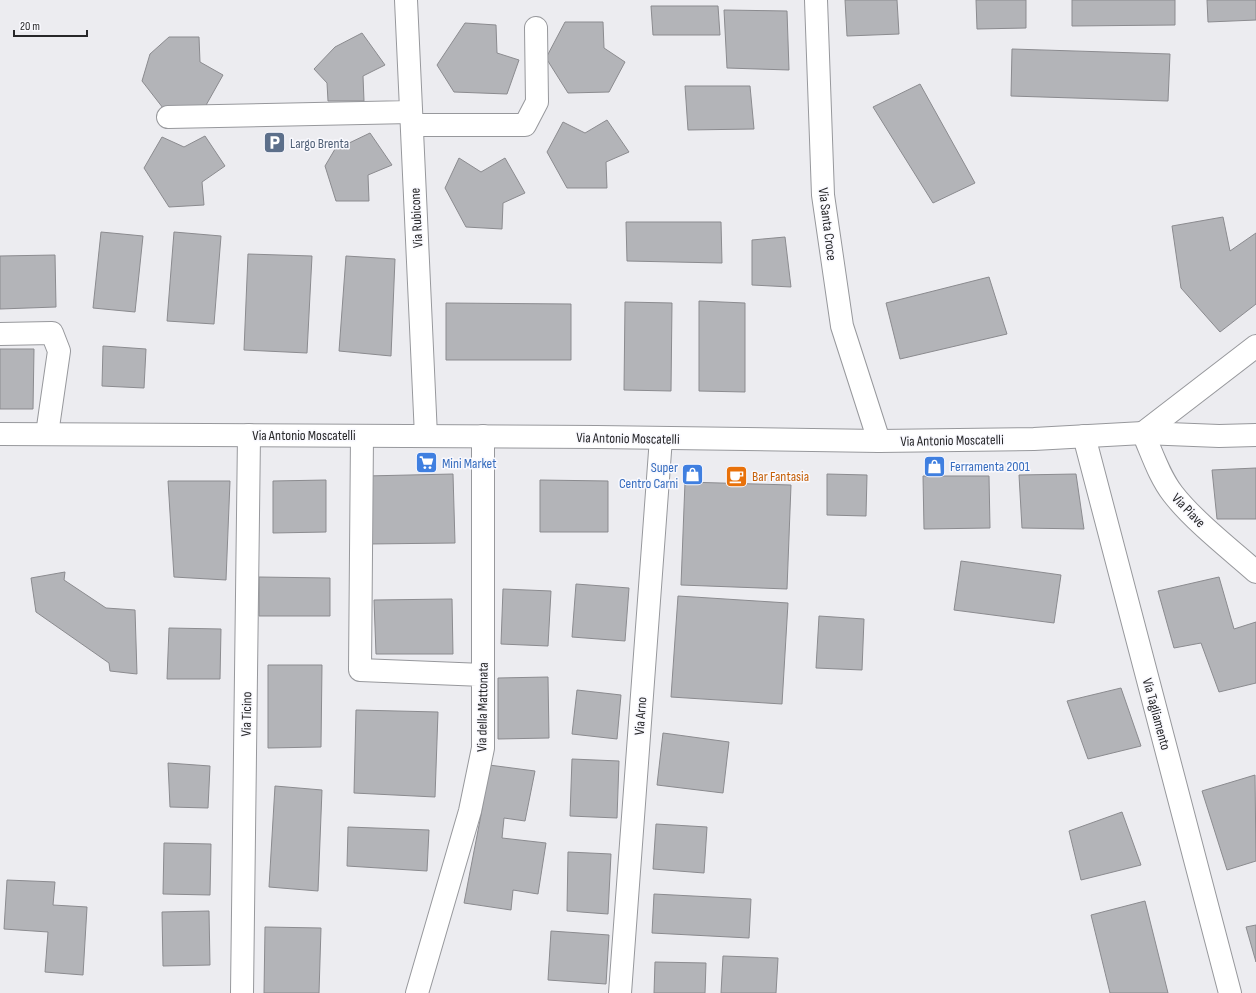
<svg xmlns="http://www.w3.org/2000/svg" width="1256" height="993" font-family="'Sofia Sans Condensed',sans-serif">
  <rect width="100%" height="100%" fill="#ececf0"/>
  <!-- building -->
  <path fill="#b3b4b8" stroke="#8b8b8f" d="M845,0h52l2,34 -52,2z
    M976,0h50v28l-49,1z
    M1072,0h103v25l-103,1z
    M1207,0h49v20l-48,2z
    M651,6h67l2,29h-67z
    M724,10l63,1 2,59 -62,-2z
    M565,22h38l1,26 21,14 -16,30 -41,1 -22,-35z
    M465,23l31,2 1,28 22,7 -12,34 -53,-2 -17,-27z
    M362,33l23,32 -22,11 1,25h-36l-1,-18 -13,-14 21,-22z
    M169,37h30l1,25 23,13 -18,32 -42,1 -21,-27 8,-27z
    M1012,49l158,5 -2,47 -157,-5z
    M920,84l55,99 -42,20 -60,-96z
    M685,86h65l4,43 -66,1z
    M607,120l22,32 -23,10 1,26h-40l-20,-36 16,-30 22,11z
    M370,133l22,32 -24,10 1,26h-33l-11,-35 13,-22 7,1z
    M205,136l20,30 -23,16 2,23 -35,2 -25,-39 18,-31 22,10z
    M459,158l22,14 24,-14 20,35 -22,10 -1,26 -36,-2 -21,-39z
    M1223,217l7,34 26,-18v71l-36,28 -39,-44 -9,-62z
    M626,222h95l1,41 -95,-2z
    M101,232l42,4 -8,76 -42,-4z
    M174,232l47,4 -7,88 -47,-3z
    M785,237l6,50 -39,-2v-45z
    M248,254l64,2 -5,97 -63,-3z
    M55,255l1,52 -56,2v-53z
    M346,256l49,3 -4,97 -52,-5z
    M989,277l18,57 -107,25 -14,-56z
    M699,301l46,2v89l-46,-1z
    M625,302l47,1 -1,88 -47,-1z
    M446,303l125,1v56h-125z
    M103,346l43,3 -2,39 -42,-2z
    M0,349h34l-1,60h-33z
    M1256,468v51h-39l-5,-49z
    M453,474l2,69 -87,1 -2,-68z
    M827,474l40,1 -1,41 -39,-1z
    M1076,474l8,55 -62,-1 -3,-53z
    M923,476h66l1,52 -66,1z
    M326,480v52l-53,1v-52z
    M540,480l68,1v51h-68z
    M168,481h62l-4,99 -52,-3z
    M685,482l106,3 -4,104 -106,-4z
    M961,561l100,14 -7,48 -100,-13z
    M65,572l-1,8 42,28 29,2 2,64 -27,-3 -1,-8 -73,-51 -5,-34z
    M259,577l71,1v38h-71z
    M1219,577l15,52 22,-7v61l-37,9 -18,-49 -27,5 -16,-57z
    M576,584l53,4 -4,53 -53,-4z
    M503,589l48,2 -3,55 -47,-2z
    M678,596l110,7 -6,101 -111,-7z
    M452,599l1,55h-77l-2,-54z
    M819,616l45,3 -2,51 -46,-2z
    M169,628l52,1 -1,50h-53z
    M268,665h54l-1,82 -53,1z
    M548,677l1,61 -51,1v-61z
    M1121,688l20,58 -53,13 -21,-58z
    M577,690l44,5 -4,44 -45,-5z
    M356,710l82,2 -3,85 -81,-4z
    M663,733l66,9 -6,51 -66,-8z
    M572,759l47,2 -2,57 -47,-2z
    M168,763l42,3 -2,42 -38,-1z
    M489,765l46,6 -10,50 -21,-3 -2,20 44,5 -8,51 -25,-4 -2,20 -47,-7 17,-88z
    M1255,775l1,86 -29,9 -25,-79z
    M275,786l47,4 -4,101 -49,-4z
    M1122,812l19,53 -60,15 -12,-49z
    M656,824l51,3 -3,46 -51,-4z
    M348,827l81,3 -2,41 -80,-5z
    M164,843l47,1 -1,51 -47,-1z
    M568,852l43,2 -3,60 -41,-3z
    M7,880l48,2 -2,23 34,2 -4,68 -38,-3 3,-40 -44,-3z
    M654,894l97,5 -2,39 -97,-5z
    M1145,901l23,92h-58l-19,-78z
    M209,911l1,54 -47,1 -1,-54z
    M1256,925v37l-10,-35z
    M265,927l56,1 -2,65h-55z
    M551,931l58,4 -3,49 -58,-4z
    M723,956l55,2 -2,35h-55z
    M655,962l51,1 -1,30h-51z"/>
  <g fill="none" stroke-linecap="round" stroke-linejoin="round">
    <defs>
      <path id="street" d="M406,0l20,436
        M816,0l7,195 19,131 37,115
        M168,117l243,-5
        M412,125h113l12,-23 -1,-74
        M0,334l52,-1 7,18 -12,83
        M1256,346l-113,87c9,20 16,43 30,61 21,27 57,55 83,78
        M362,436l-2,234 123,5
        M1084,436l146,557
        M242,993l7,-558
        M417,993l53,-182 13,-63v-312
        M620,993l41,-555"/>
      <path id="secondary" d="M0,434l597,3 282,4 155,-2 109,-6 76,3 37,-1"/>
    </defs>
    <!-- street casing -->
    <use href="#street" stroke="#97989c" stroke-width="24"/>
    <!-- secondary casing -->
    <use href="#secondary" stroke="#97989c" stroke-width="24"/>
    <!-- street -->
    <use href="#street" stroke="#fff" stroke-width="22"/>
    <!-- secondary -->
    <use href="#secondary" stroke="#fff" stroke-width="22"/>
  </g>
  <!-- icons -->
  <defs>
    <symbol id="parking-square" viewBox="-11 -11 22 22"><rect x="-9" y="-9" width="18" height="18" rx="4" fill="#5c6f8a" stroke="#f9f9fe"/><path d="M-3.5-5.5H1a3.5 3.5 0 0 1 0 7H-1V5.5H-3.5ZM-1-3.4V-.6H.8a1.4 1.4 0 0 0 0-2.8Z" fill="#fff"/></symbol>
    <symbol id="supermarket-square" viewBox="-11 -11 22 22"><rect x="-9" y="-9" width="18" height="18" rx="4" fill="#3f7fe0" stroke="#f9f9fe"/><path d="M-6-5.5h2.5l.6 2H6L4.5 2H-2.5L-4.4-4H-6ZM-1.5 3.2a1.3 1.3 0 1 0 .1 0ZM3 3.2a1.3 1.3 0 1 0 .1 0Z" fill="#fff"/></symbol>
    <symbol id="shop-square" viewBox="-11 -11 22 22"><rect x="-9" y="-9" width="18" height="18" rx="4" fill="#3f7fe0" stroke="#f9f9fe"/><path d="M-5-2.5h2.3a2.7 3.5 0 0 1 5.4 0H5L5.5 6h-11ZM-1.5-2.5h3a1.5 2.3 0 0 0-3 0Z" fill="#fff"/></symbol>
    <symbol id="cafe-square" viewBox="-11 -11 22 22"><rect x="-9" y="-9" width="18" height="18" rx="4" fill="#e8710a" stroke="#f9f9fe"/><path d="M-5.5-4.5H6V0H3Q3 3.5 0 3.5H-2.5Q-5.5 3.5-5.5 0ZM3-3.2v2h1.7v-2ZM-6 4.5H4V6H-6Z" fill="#fff"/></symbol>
  </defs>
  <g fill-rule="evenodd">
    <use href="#parking-square" x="262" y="130" width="25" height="25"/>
    <use href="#supermarket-square" x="414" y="450" width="25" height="25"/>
    <use href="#shop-square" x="922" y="454" width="25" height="25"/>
    <use href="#shop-square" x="680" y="462" width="25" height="25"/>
    <use href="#cafe-square" x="724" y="464" width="25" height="25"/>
  </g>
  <g text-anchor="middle" stroke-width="3" stroke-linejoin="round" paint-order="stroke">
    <!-- service labels -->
    <g font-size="14" fill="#4e5e75" stroke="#f9f9fe" text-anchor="start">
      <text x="290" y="148">Largo Brenta</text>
    </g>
    <!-- street labels -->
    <g font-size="14" fill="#272729" stroke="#f9f9fe">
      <text transform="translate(416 218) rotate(-93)" y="5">Via Rubicone</text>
      <text transform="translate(828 224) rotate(83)" y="5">Via Santa Croce</text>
      <text x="304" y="440">Via Antonio Moscatelli</text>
      <text transform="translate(628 438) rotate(1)" y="5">Via Antonio Moscatelli</text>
      <text transform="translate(952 440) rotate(-1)" y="5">Via Antonio Moscatelli</text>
      <text transform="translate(1189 510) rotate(46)" y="5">Via Piave</text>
      <text transform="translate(482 707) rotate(-89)" y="5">Via della Mattonata</text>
      <text transform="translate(246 714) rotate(-89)" y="5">Via Ticino</text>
      <text transform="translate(1157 714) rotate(75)" y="5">Via Tagliamento</text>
      <text transform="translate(640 716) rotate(-86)" y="5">Via Arno</text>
    </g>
    <!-- shop labels -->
    <g font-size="14" fill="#366cbe" stroke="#f9f9fe" text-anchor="start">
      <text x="442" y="468">Mini Market</text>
      <text x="950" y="471">Ferramenta 2001</text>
      <text x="678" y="472" text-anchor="end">Super<tspan x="678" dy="16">Centro Carni</tspan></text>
    </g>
    <!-- food labels -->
    <g font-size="14" fill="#c56008" stroke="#f9f9fe" text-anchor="start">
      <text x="752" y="481">Bar Fantasia</text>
    </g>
  </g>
  <!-- scale -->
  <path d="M14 30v6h73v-6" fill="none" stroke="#272729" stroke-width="2"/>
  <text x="20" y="30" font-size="12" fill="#272729" stroke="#f9f9fe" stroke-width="3" paint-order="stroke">20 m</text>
</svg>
